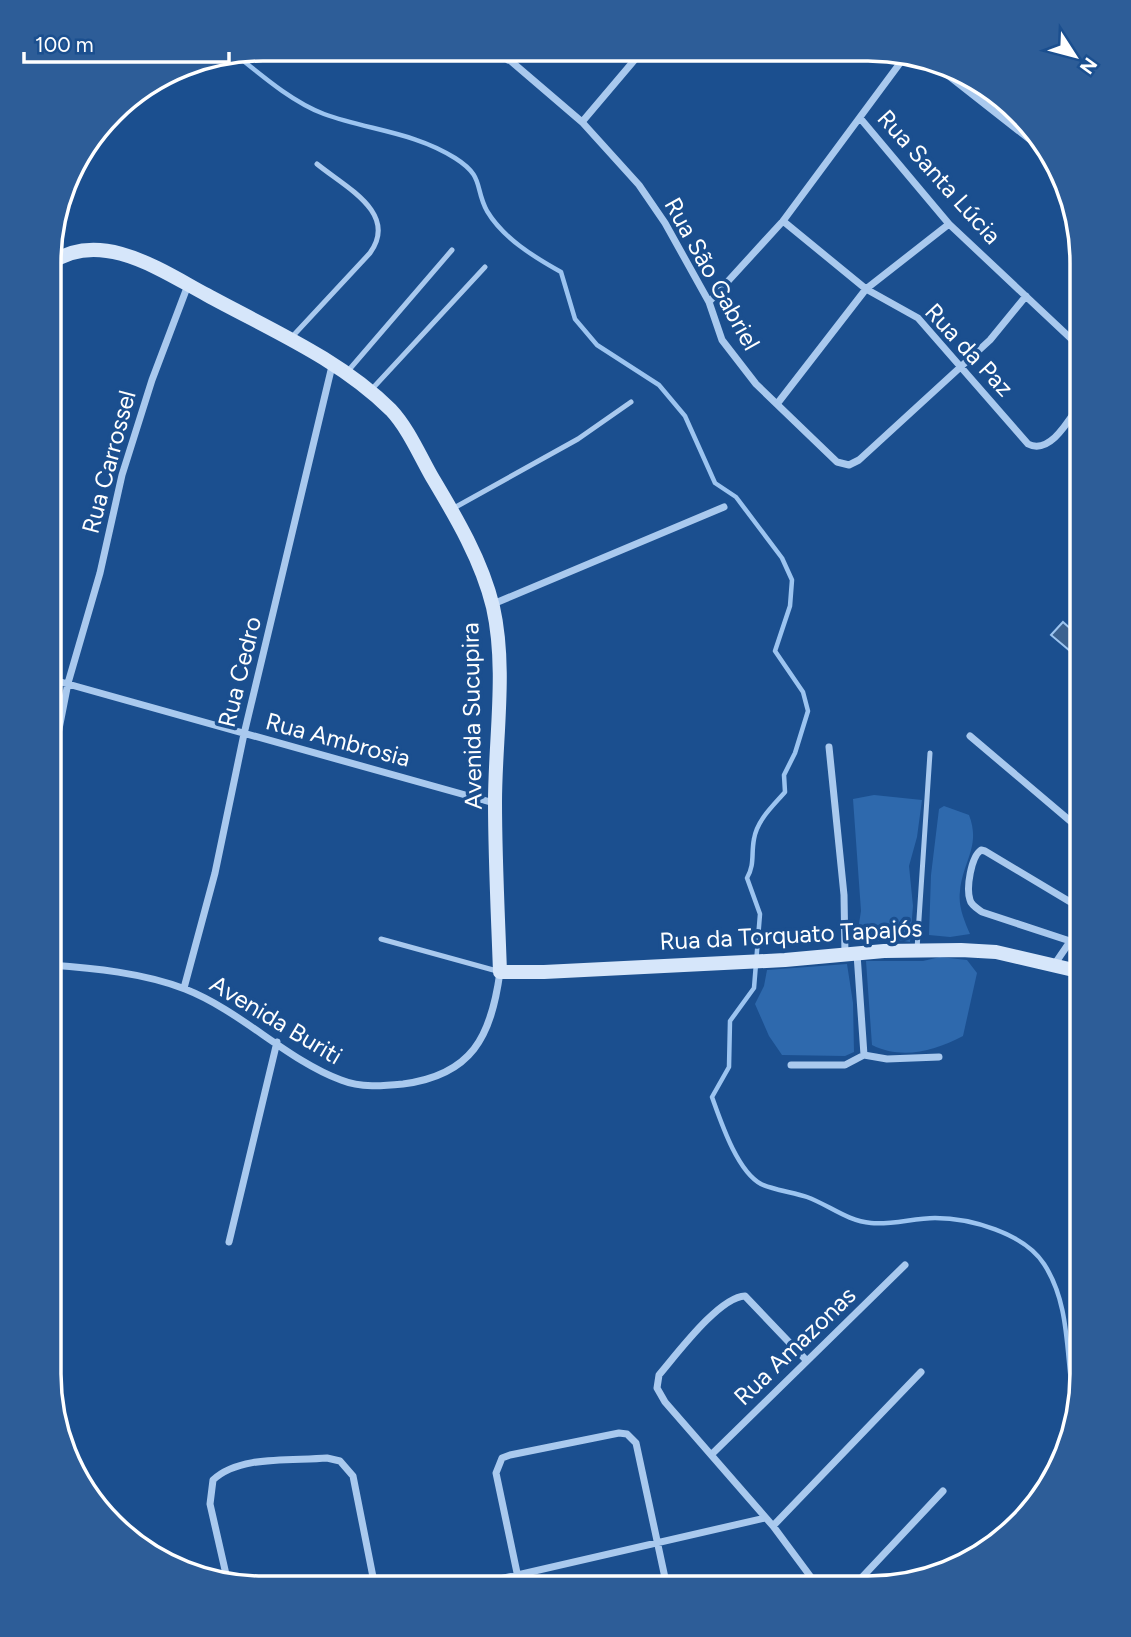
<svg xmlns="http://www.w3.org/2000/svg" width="1131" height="1637" font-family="Figtree,sans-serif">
  <rect width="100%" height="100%" fill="#1b4f8f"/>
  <!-- green -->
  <path fill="#2e69ad" d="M874,795l48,5 -5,37 -8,29 4,40 -3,36 -19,-3 -35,4 5,-32 -8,-112z
    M944,806l25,9c12,31 -6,46 -9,76 -2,15 4,29 10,43l-20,3 -21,-2 2,-60 8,-66z
    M940,957l27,3 10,13 -14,63c-29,15 -61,24 -91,9l-6,-84h57z
    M847,964l6,39 1,49 -9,4 -63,-1 -13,-19 -14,-32 9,-18 3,-16z"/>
  <!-- water -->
  <path fill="#3c6290" stroke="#9cc4f0" stroke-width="2" d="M1063,622l19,17v22l-31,-26z"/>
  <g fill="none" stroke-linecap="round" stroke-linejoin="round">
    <!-- stream -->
    <path stroke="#9cc4f0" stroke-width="4.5" d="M235,54c26,21 57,48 89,60 44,16 90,18 131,44 30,19 19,29 32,53 16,27 47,46 74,61l14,47 22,26 62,40 26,31 30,67 21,14 46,61 10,22 -2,26 -15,45 28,41 5,19 -13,42 -11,22 1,17c-12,14 -28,28 -31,47 -3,15 1,25 -7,39l13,36 -6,74 -24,33 -1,46 -17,30c9,25 25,74 49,87 9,5 35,9 46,13 22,8 40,24 64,26 21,2 43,-5 64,-5 35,0 89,15 109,46 28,43 21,96 31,144"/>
    <!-- lane -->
    <path stroke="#a9c9ee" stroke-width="5" d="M291,338l79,-85c29,-40 -25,-66 -53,-89
      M348,371l104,-121
      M372,389l113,-122
      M454,508l124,-69 53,-37
      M381,939l116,32
      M917,949l13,-196"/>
    <!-- street -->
    <path stroke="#a9c9ee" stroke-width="7" d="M498,50l84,72 57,63 26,38 44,79 13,38 34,44 81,78 12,3 10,-5 131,-120 36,-44
      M508,60l8,-10
      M940,69l107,84
      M860,118l89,106 133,125
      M582,122l61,-72
      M783,221l83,68 52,29 110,126c23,12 43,-28 54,-43
      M709,302l74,-81 123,-166
      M777,404l89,-115 83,-65
      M493,604l231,-97
      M50,679l444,124
      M970,736l112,95
      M829,747l15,148 1,60
      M50,775l18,-92 32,-110 22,-98 30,-95 36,-95
      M1070,941l-88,-29c-4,-3 -11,-7 -12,-12 -4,-12 1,-43 11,-50l4,1 97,58
      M857,954l7,101
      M50,965c43,3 94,8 135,24 56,22 102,71 156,91 20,8 42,6 62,4 69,-9 88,-47 97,-112
      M1054,965l28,-41
      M184,988l31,-115 29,-139 88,-368
      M791,1065h54l19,-10 23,4 52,-2
      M229,1242l48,-200
      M807,1361l-62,-65c-26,1 -68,58 -86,79l-2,13 8,14 108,124 46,62
      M712,1454l193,-189
      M773,1526l148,-154
      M228,1583l-18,-79 3,-24c26,-25 79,-19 114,-22l13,3 13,15 22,111
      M465,1587l300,-69
      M520,1587l-24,-114 6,-15 8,-3 109,-22 8,1 9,9 31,144
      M852,1588l91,-97"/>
    <!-- secondary -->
    <path stroke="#d6e6fa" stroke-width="14" d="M51,263c50,-35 111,8 156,32 62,34 133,64 184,115 17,18 29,46 41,67 24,40 50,84 61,130 14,62 2,132 2,195 0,57 3,113 5,170h44l241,-12 99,-9 77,-1 35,2 86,20"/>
  </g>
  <g text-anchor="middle" stroke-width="7" stroke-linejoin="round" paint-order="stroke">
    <!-- street labels -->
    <g font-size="24" fill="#fff" stroke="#1b4f8f">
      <text transform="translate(939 177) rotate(48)" y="8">Rua Santa Lúcia</text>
      <text transform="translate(712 274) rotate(61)" y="8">Rua São Gabriel</text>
      <text transform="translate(969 350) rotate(47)" y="8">Rua da Paz</text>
      <text transform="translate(109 462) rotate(-75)" y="8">Rua Carrossel</text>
      <text transform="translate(240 672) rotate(-76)" y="8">Rua Cedro</text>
      <text transform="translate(472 716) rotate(-91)" y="8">Avenida Sucupira</text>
      <text transform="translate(338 740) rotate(15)" y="8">Rua Ambrosia</text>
      <text transform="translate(791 935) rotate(-3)" y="8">Rua da Torquato Tapajós</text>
      <text transform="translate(276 1020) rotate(31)" y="8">Avenida Buriti</text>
      <text transform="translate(795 1346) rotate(-44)" y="8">Rua Amazonas</text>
    </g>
  </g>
  <!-- crop -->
  <path d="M0 0H1131V1637H0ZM263 61H868A202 202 0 0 1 1070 263V1374A202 202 0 0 1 868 1576H263A202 202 0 0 1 61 1374V263A202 202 0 0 1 263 61Z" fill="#2d5d98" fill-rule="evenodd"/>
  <path fill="none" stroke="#fff" stroke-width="3.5" d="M263 61H868A202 202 0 0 1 1070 263V1374A202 202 0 0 1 868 1576H263A202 202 0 0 1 61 1374V263A202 202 0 0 1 263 61Z"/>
  <!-- north arrow -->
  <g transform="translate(1075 56) rotate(126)" stroke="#1b4f8f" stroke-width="5" paint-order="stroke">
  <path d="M0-5L12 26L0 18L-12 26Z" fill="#ffffff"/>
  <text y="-10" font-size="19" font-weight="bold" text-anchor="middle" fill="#ffffff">N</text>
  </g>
  <!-- scale -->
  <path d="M24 52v10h205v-10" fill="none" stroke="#ffffff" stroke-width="3.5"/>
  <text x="35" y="52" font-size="21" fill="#ffffff" stroke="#1b4f8f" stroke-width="5" paint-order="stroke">100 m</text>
</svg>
